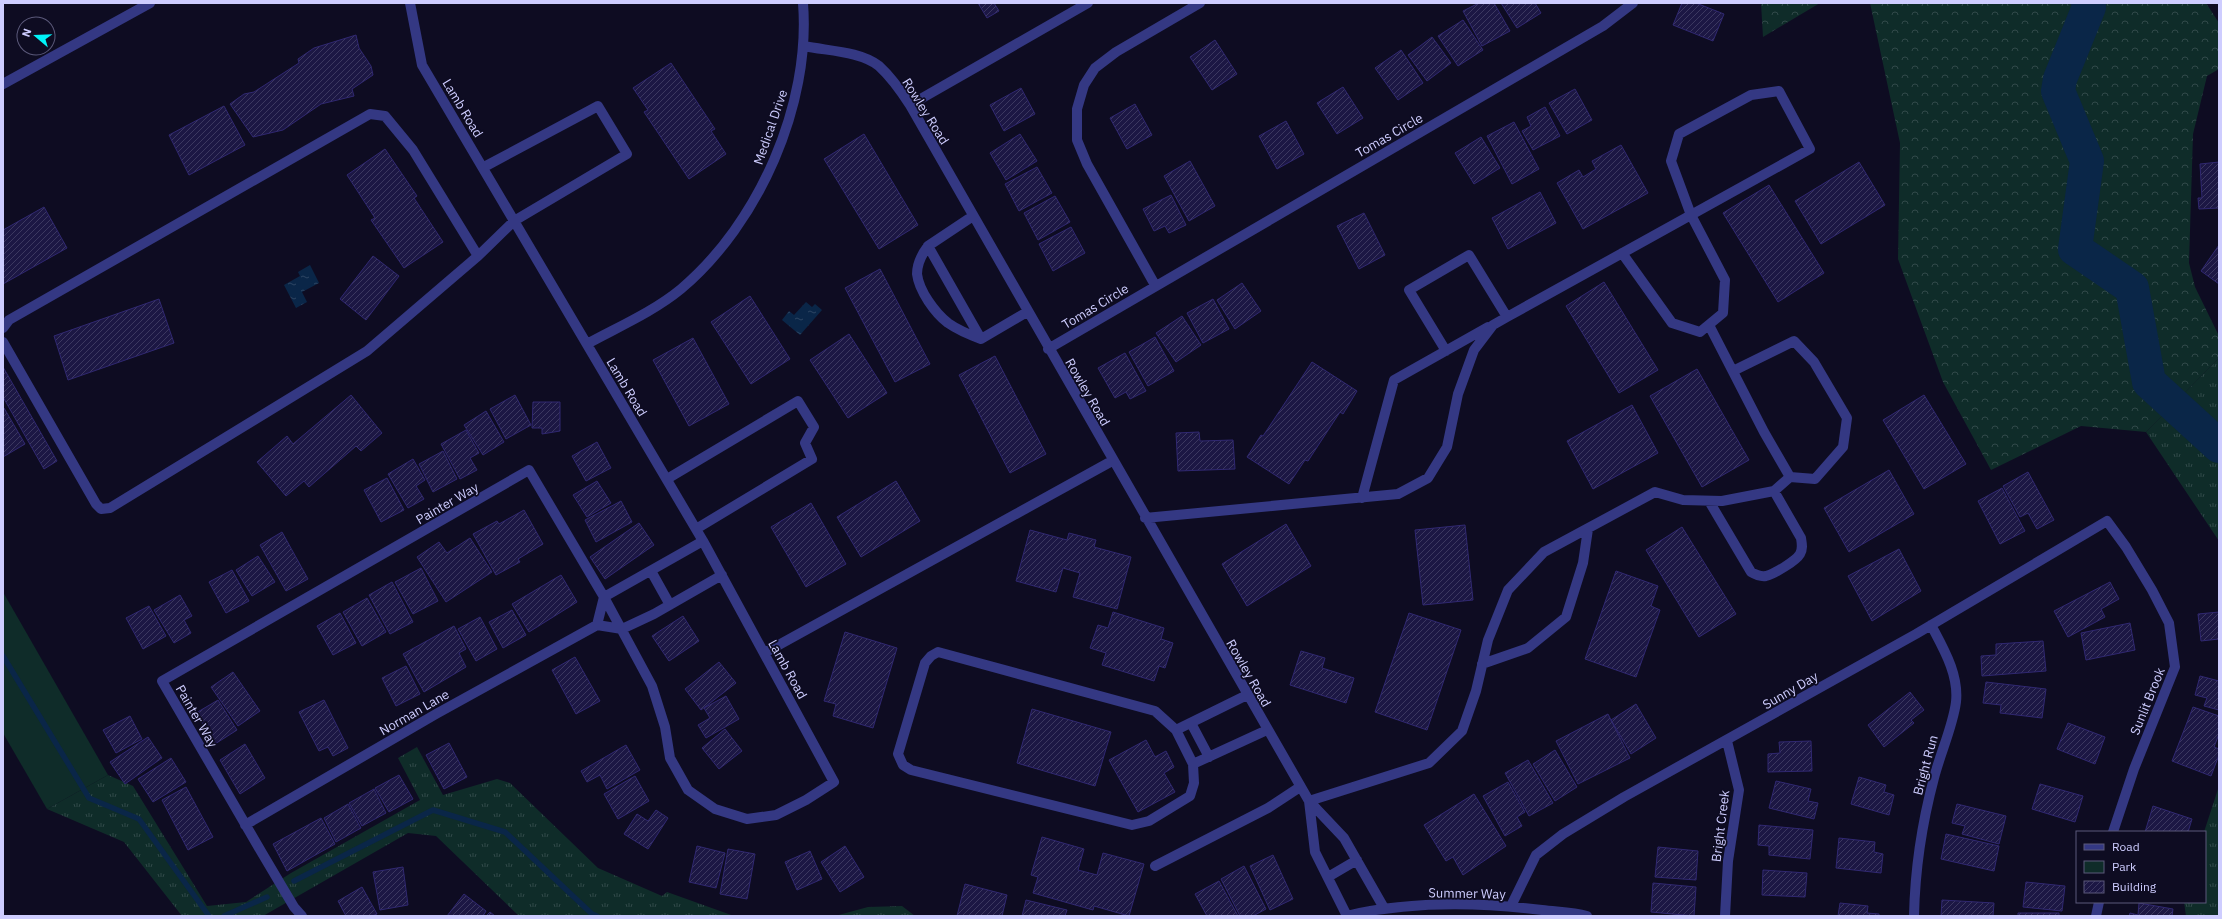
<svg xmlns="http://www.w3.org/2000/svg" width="2222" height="919" font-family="'IBM Plex Sans',sans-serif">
  <defs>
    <pattern id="grass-tufts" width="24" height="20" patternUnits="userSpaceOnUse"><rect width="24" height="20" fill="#0f2c29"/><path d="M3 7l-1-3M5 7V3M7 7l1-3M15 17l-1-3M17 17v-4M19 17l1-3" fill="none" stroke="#314949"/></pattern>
    <pattern id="forest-crowns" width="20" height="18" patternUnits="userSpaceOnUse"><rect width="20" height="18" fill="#0f2c29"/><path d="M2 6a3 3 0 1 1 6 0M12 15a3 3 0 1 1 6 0" fill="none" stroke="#314949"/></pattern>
    <pattern id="water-ripples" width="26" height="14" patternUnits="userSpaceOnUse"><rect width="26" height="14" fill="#0a2648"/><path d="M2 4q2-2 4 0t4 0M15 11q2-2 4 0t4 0" fill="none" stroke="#2c4463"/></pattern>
    <pattern id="building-hatch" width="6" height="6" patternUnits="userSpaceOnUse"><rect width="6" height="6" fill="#1c1744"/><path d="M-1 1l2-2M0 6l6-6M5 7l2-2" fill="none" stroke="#3c3860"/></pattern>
  </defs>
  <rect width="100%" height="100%" fill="#0e0c22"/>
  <!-- grass -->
  <path fill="url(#grass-tufts)" d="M2219,358v183l-73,-109z
    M417,747l26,48 54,-16 13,4 88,85 64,28 5,-4 67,24h-215l-83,-80 -28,-3 -145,83h-81l-58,-74 -77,-33 61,-34 25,11 74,120 39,-4 45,-29 129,-73 -22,-42z
    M2219,786v130h-33l-2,-14h21l-1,-70z
    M902,906l13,10h-80l33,-9z"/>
  <!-- forest -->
  <path fill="url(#forest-crowns)" d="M1761,3h59l-57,34z
    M1870,3h336l13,20v46l-12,7 -14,58 -4,129 6,24 24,49v22l-73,74 -65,-6 -90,44 -48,-88 -45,-123 2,-116z"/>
  <!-- park -->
  <path fill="#0f2c29" d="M3,592l105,183 -61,34 -44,-76z"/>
  <!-- water -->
  <path fill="url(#water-ripples)" d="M310,265l9,18 -17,9 5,10 -11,6 -12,-23 16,-9 -2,-4z
    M806,302l6,5 3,-3 7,6 -22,25 -18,-15 7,-9 5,4z"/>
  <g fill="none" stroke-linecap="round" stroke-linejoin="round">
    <!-- stream -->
    <path stroke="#0a2648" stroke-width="5.5" d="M3,656l86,142 50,21 70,97
      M294,881l139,-71 72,22 87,82 5,2
      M224,916l43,-19"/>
    <!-- river -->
    <path stroke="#0a2648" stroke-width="34" d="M2088,3l1,4 -29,72 -2,12 29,70 -12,88 57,39 17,94 70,64"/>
  </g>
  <!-- building -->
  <path fill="url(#building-hatch)" stroke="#302871" d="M978,3h16l5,8 -12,7z
    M1479,3h15l16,28 -28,15 -19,-35z
    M1501,3h34l6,10 -24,15z
    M1682,3h14l28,11 -11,27 -40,-16z
    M1463,20l20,30 -25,16 -20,-30z
    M356,35l3,13 12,18 2,9 -21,14 2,7 -33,8 -38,26 -30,7 -23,-33 14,-10 10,-2 45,-29 -1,-4 16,-11z
    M1432,37l19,26 -24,18 -19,-26z
    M1215,40l22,34 -25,16 -22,-33z
    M1401,50l22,33 -25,17 -23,-32z
    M671,63l44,66 -4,2 15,23 -37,25 -45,-67 4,-2 -15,-22z
    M1343,87l20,31 -26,16 -20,-31z
    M1021,88l14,26 -31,17 -14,-26z
    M1575,89l17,31 -25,14 -18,-31z
    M1135,104l17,31 -25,14 -17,-31z
    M224,106l21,39 -56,30 -20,-40z
    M1545,107l15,29 -27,14 -11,-19 9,-5 -4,-9z
    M1286,121l18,33 -27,15 -18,-33z
    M1514,122l25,47 -27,15 -25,-48z
    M864,134l54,91 -39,24 -55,-90z
    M1020,134l17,27 -31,19 -16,-27z
    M1481,137l19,31 -26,16 -19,-31z
    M1621,145l27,48 -65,36 -26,-46 22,-13 4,7 13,-8 -4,-8z
    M385,149l32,47 -3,2 29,44 -39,26 -33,-48 4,-2 -28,-43z
    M1190,161l25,45 -26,15 -25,-45z
    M1859,162l26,43 -64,39 -26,-43z
    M2219,162v46l-20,1 -1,-11h4l-2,-34z
    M1037,167l15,26 -33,18 -14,-27z
    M1769,185l55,88 -46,29 -55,-89z
    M1540,192l16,31 -48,26 -16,-31z
    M1171,195l15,30 -17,8 -4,-7 -11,5 -11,-22z
    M1055,196l15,26 -32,18 -14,-27z
    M44,207l23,41 -64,36v-54z
    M1364,213l21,42 -26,14 -22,-43z
    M1071,227l14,26 -32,18 -14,-27z
    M2219,245v39l-18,-13z
    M373,256l26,20 -33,44 -26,-21z
    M880,269l50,95 -35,18 -50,-94z
    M1604,282l54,88 -39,23 -53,-87z
    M1242,283l19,28 -26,18 -18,-29z
    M750,296l40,63 -39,25 -40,-62z
    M159,299l15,44 -106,37 -14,-44z
    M1213,299l16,30 -26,14 -16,-30z
    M1182,316l19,29 -25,17 -20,-29z
    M849,334l38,59 -39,25 -38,-58z
    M1155,337l19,34 -26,15 -19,-34z
    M693,338l36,66 -40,22 -36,-66z
    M1125,353l21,38 -16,8 -4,-7 -11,6 -17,-30z
    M995,356l51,98 -36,19 -51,-98z
    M1312,362l45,29 -14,23 -3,-2 -32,49 -3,-1 -16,24 -42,-27 14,-22 2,1z
    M3,367l54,94 -13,8 -41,-72z
    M1697,369l52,91 -47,27 -52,-91z
    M351,395l31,38 -21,18 -5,-5 -47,41 -5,-6 -18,15 -29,-34 30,-26 6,8z
    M515,395l16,30 -25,14 -16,-30z
    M1924,395l42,69 -42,25 -41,-69z
    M533,402h27v29l-18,3v-6h-10z
    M1632,405l26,48 -65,36 -26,-48z
    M4,408l21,36 -22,13v-48z
    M486,411l18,31 -21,13 -19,-30z
    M466,430l13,23 -9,5 7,12 -17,9 -19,-35z
    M1199,432l1,9 33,-1 2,29 -57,2 -2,-38z
    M597,442l14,26 -25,13 -14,-25z
    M443,451l14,28 -24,13 -14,-28z
    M413,459l12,21 -9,6 8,13 -16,9 -20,-34z
    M1889,470l25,44 -65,38 -25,-44z
    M2028,472l26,48 -17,9 -9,-16 -8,4 -17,-31z
    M387,478l17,32 -23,12 -17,-32z
    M597,481l14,22 -24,14 -14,-22z
    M896,481l24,40 -59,36 -24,-40z
    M2002,488l23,43 -25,13 -22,-43z
    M621,501l11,21 -36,20 -11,-22z
    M811,503l35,61 -40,23 -35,-60z
    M524,510l19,34 -25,15 2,3 -24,13 -23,-41 24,-13 2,3z
    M639,523l15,22 -49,34 -15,-22z
    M1286,524l25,42 -64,40 -25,-42z
    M1465,525l8,75 -50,5 -8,-75z
    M1682,527l54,87 -37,23 -53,-87z
    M1030,530l37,10 2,-7 27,7 -2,7 37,10 -14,52 -44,-12 7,-24 -17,-5 -7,24 -40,-11z
    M282,532l26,47 -22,12 -26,-46z
    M470,538l22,34 -46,30 -29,-45 22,-15 8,11z
    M1899,549l22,42 -49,30 -24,-45z
    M258,556l17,26 -23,14 -16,-26z
    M421,568l17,33 -25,13 -18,-32z
    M232,570l17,31 -23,12 -17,-31z
    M1616,571l42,15 -7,20 9,4 -24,67 -51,-18z
    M561,575l16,27 -48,30 -17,-28z
    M392,582l21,40 -23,12 -21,-39z
    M2110,582l9,17 -18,10 4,8 -37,20 -14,-26z
    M180,595l12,21 -8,4 7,13 -17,10 -20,-33z
    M367,598l19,34 -24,14 -19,-34z
    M149,606l17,30 -23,13 -17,-31z
    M512,610l14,25 -23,13 -14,-26z
    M1113,612l51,16 -3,11 12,4 -8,25 -6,-2 -5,15 -52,-16 4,-12 -16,-5 8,-23 10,3z
    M2219,612v27l-18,2 -3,-27z
    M340,613l16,30 -23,12 -16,-29z
    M1409,613l52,17 -34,100 -52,-18z
    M683,616l16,25 -30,20 -17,-25z
    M480,617l17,32 -21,12 -18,-32z
    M2130,623l5,27 -49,10 -5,-27z
    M454,626l12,23 -7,4 7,14 -42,25 -21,-38z
    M845,632l52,16 -24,80 -40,-12 3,-12 -12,-3z
    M2043,641l3,30 -64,5 -1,-20 15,-1v-11z
    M1301,651l24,7 -3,10 32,10 -8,25 -56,-18z
    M575,657l25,44 -24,13 -24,-44z
    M719,662l17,21 -35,27 -16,-21z
    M406,666l14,28 -24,12 -14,-28z
    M233,672l27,39 -22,15 -27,-39z
    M2200,676l19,5v29l-15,-4 3,-8 -12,-3z
    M1986,682l60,7 -4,29 -42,-5 1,-8 -18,-2z
    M1910,692l14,18 -13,10 3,3 -30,24 -16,-22z
    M726,696l13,23 -33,19 -8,-13 12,-7 -6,-10z
    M218,700l19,30 -22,14 -19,-31z
    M324,700l24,48 -15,8 -5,-9 -9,4 -20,-39z
    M1636,704l20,34 -25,16 -20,-34z
    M2193,707l26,9v18l-5,13 5,2v6l-8,21 -39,-15z
    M1032,709l79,23 -16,54 -78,-23z
    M1608,714l22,44 -52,26 -22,-43z
    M130,716l12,23 -26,14 -13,-23z
    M2068,723l37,14 -10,27 -38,-15z
    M725,729l17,22 -23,18 -17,-21z
    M148,737l14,21 -37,26 -15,-22z
    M1146,740l9,17 11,-6 8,16 -10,6 11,19 -37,20 -29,-52z
    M1811,741l1,30 -44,1v-18l12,-1 -1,-11z
    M449,743l18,34 -23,12 -18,-34z
    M245,744l20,34 -25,16 -20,-34z
    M626,745l14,25 -33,19 -7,-14 -13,7 -6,-11z
    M1555,750l22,37 -22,14 -22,-37z
    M171,758l15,24 -33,20 -15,-23z
    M1528,760l25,43 -24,13 -24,-43z
    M399,775l14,24 -24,13 -14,-24z
    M635,776l14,25 -31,18 -14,-25z
    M1859,777l27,8 -2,7 10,3 -5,20 -38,-11z
    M1776,781l35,8 -3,12 10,2 -4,16 -45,-11z
    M1508,782l17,30 -8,5 5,9 -17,10 -22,-40z
    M2040,784l43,12 -8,26 -43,-13z
    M186,787l27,50 -25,13 -26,-50z
    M374,789l12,24 -24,13 -13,-23z
    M1474,794l32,52 -43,29 -10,-18 -7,4 -22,-36z
    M348,804l13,24 -25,14 -12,-24z
    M1957,804l49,12 -7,28 -37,-10 3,-8 -13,-3z
    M2153,806l39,13 -4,13h-43z
    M656,810l12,8 -20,31 -24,-15 13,-20 11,7z
    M321,818l14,26 -48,27 -14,-27z
    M1759,825l54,5 -3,29 -41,-4v-9l-11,-1z
    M1946,834l53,12 -5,25 -53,-12z
    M1042,837l42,12 -6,21 19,5 6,-22 41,11 -15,52 -35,-10 -1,4 -60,-17 5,-16 -7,-2z
    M1839,838l36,4 -1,10 9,2 -2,19 -45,-5z
    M697,846l28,7 -9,35 -27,-6z
    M845,846l19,31 -24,15 -19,-30z
    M1658,847l40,4 -2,29 -41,-3z
    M728,849l27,5 -8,45 -27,-5z
    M810,851l12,28 -25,11 -12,-28z
    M1273,855l20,44 -23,11 -20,-44z
    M1244,866l22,43 -13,7h-13l-19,-37z
    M403,867l5,38 -28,5 -7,-38z
    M1763,870l44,3 -2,24 -43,-2z
    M1219,881l19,35h-31l-12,-22z
    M2026,882l39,4 -3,25 -39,-4z
    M1653,883l43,4 -2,29 -43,-4z
    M965,884l42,11 -5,21h-45z
    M362,887l15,27 -5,2h-26l-8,-15z
    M464,894l22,17 -3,5h-36z
    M1026,900l41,10 -2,6h-43z
    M1942,900l52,3 -1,13h-52z
    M1840,903l28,3 -1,7 12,1v2h-41z
    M2139,903l34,6 -1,7h-43l1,-3 8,2z
    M490,912l5,4h-9z
    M2018,913h41v3h-41z"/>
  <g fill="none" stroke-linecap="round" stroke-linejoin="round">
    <!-- minor -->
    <path stroke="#343883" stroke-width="10" d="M804,46c23,5 56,5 75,20 12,11 22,25 31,39l399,696 35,37 40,70
      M3,84l147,-81
      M910,105l178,-102
      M973,216l-45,30 53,93 46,-27
      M928,246c-6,8 -11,17 -11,28 2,17 18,39 31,49 10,7 22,12 33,16
      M1155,285l-68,-121 -10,-24v-31l7,-24 11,-17 21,-16 84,-49
      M1709,325l55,107 26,45 25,2 28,-32 4,-29 -33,-56 -20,-21 -61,30
      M3,328l6,-8 361,-206 15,2 28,34 65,106
      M3,342l93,162 5,5 9,-1 257,-157 111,-95 36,-35 113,-67 -29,-48 -114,61
      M587,344c31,-17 66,-32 94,-55 78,-66 130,-184 122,-286
      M1048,349l555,-323 30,-23
      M1446,351l-37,-61 60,-35 38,62
      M667,479l131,-78 16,26 -9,16 7,16 -116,70
      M1362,498l32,-118 94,-53
      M1709,501l42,71c5,3 9,5 15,4 8,-2 30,-15 34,-22 3,-5 2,-10 1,-16l-27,-47
      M1145,518l253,-24 30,-16 19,-31 11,-53 16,-44 19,-25 14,-8 303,-168 -31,-58 -28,4 -72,39 -8,27 20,54 34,65 -2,33 -23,19 -28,-9 -50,-70
      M651,571l19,34
      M597,625l7,-28 99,-56
      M764,653l348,-192
      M1482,664l46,-16 38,-31 17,-54 5,-34
      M1247,695l-71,35 17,34 74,-34
      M1191,723l18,34
      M1176,730l-21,-19 -217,-59 -7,4 -6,7 -27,91 5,11 8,5 221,55 17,-4 41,-25 4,-13 -1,-19
      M1309,801l120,-38 33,-32 14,-40 12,-51 20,-50 36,-38 111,-60 28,8 39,1 52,-10 16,-14
      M1309,801l6,51 32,64
      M245,825l191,-111 161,-89 25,4 32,-15 68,-39
      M1155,866l113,-58 32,-21
      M1328,877l29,-17
      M1511,906l25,-51 27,-21 61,-37 292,-163 191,-113 19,26 26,43 17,33 6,44 -41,102 -21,63
      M302,916l-8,-9 -32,-54 -100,-172 367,-211 75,127 48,89 13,41 5,31 18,32 27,19 32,10 29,-4 30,-15 28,-18 -131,-241 -281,-476 -12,-62
      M1346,916c64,-15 131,-14 196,-6 15,2 30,2 45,6
      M1725,916l3,-55 11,-71 -12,-49
      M1914,916c1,-47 8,-93 20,-138 6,-24 19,-52 22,-76 3,-28 -13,-54 -25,-77
      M2096,916l3,-14"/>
  </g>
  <g text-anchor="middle" stroke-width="3.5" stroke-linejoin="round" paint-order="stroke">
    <!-- street labels -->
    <g font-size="13" fill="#cecdff" stroke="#0e0c22">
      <text transform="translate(463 108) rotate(59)" y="5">Lamb Road</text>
      <text transform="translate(926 111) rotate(58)" y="5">Rowley Road</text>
      <text transform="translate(770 127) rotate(-71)" y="5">Medical Drive</text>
      <text transform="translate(1389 135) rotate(-30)" y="5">Tomas Circle</text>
      <text transform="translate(1095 306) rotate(-31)" y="5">Tomas Circle</text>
      <text transform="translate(627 387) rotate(59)" y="5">Lamb Road</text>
      <text transform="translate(1088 392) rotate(60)" y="5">Rowley Road</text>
      <text transform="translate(447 503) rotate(-30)" y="5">Painter Way</text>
      <text transform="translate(788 669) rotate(61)" y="5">Lamb Road</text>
      <text transform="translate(1249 673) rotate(60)" y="5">Rowley Road</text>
      <text transform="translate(1790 690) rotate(-30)" y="5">Sunny Day</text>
      <text transform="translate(2147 701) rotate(-68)" y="5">Sunlit Brook</text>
      <text transform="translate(414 712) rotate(-30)" y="5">Norman Lane</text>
      <text transform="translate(197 716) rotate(60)" y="5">Painter Way</text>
      <text transform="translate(1925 765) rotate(-75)" y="5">Bright Run</text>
      <text transform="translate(1720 826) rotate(-83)" y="5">Bright Creek</text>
      <text transform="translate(1467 893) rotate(1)" y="5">Summer Way</text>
    </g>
  </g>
  <!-- border -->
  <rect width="2222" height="919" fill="none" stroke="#cecdff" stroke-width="8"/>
  <!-- legend -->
  <rect x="2076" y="831" width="130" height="72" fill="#0e0c22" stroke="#5b597a"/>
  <rect x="2084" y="844" width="20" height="6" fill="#343883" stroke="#5b597a"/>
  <text x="2112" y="851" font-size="12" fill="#cecdff">Road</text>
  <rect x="2084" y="861" width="20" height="12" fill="#0f2c29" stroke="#5b597a"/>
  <text x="2112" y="871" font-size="12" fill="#cecdff">Park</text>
  <rect x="2084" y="881" width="20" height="12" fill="url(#building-hatch)" stroke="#5b597a"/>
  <text x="2112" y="891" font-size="12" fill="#cecdff">Building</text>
  <!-- north arrow -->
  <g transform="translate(36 36) rotate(289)"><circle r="19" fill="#0e0c22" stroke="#5b597a"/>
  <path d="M0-3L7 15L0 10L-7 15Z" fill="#00f3f8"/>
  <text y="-6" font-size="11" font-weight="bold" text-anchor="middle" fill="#cecdff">N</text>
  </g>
</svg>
